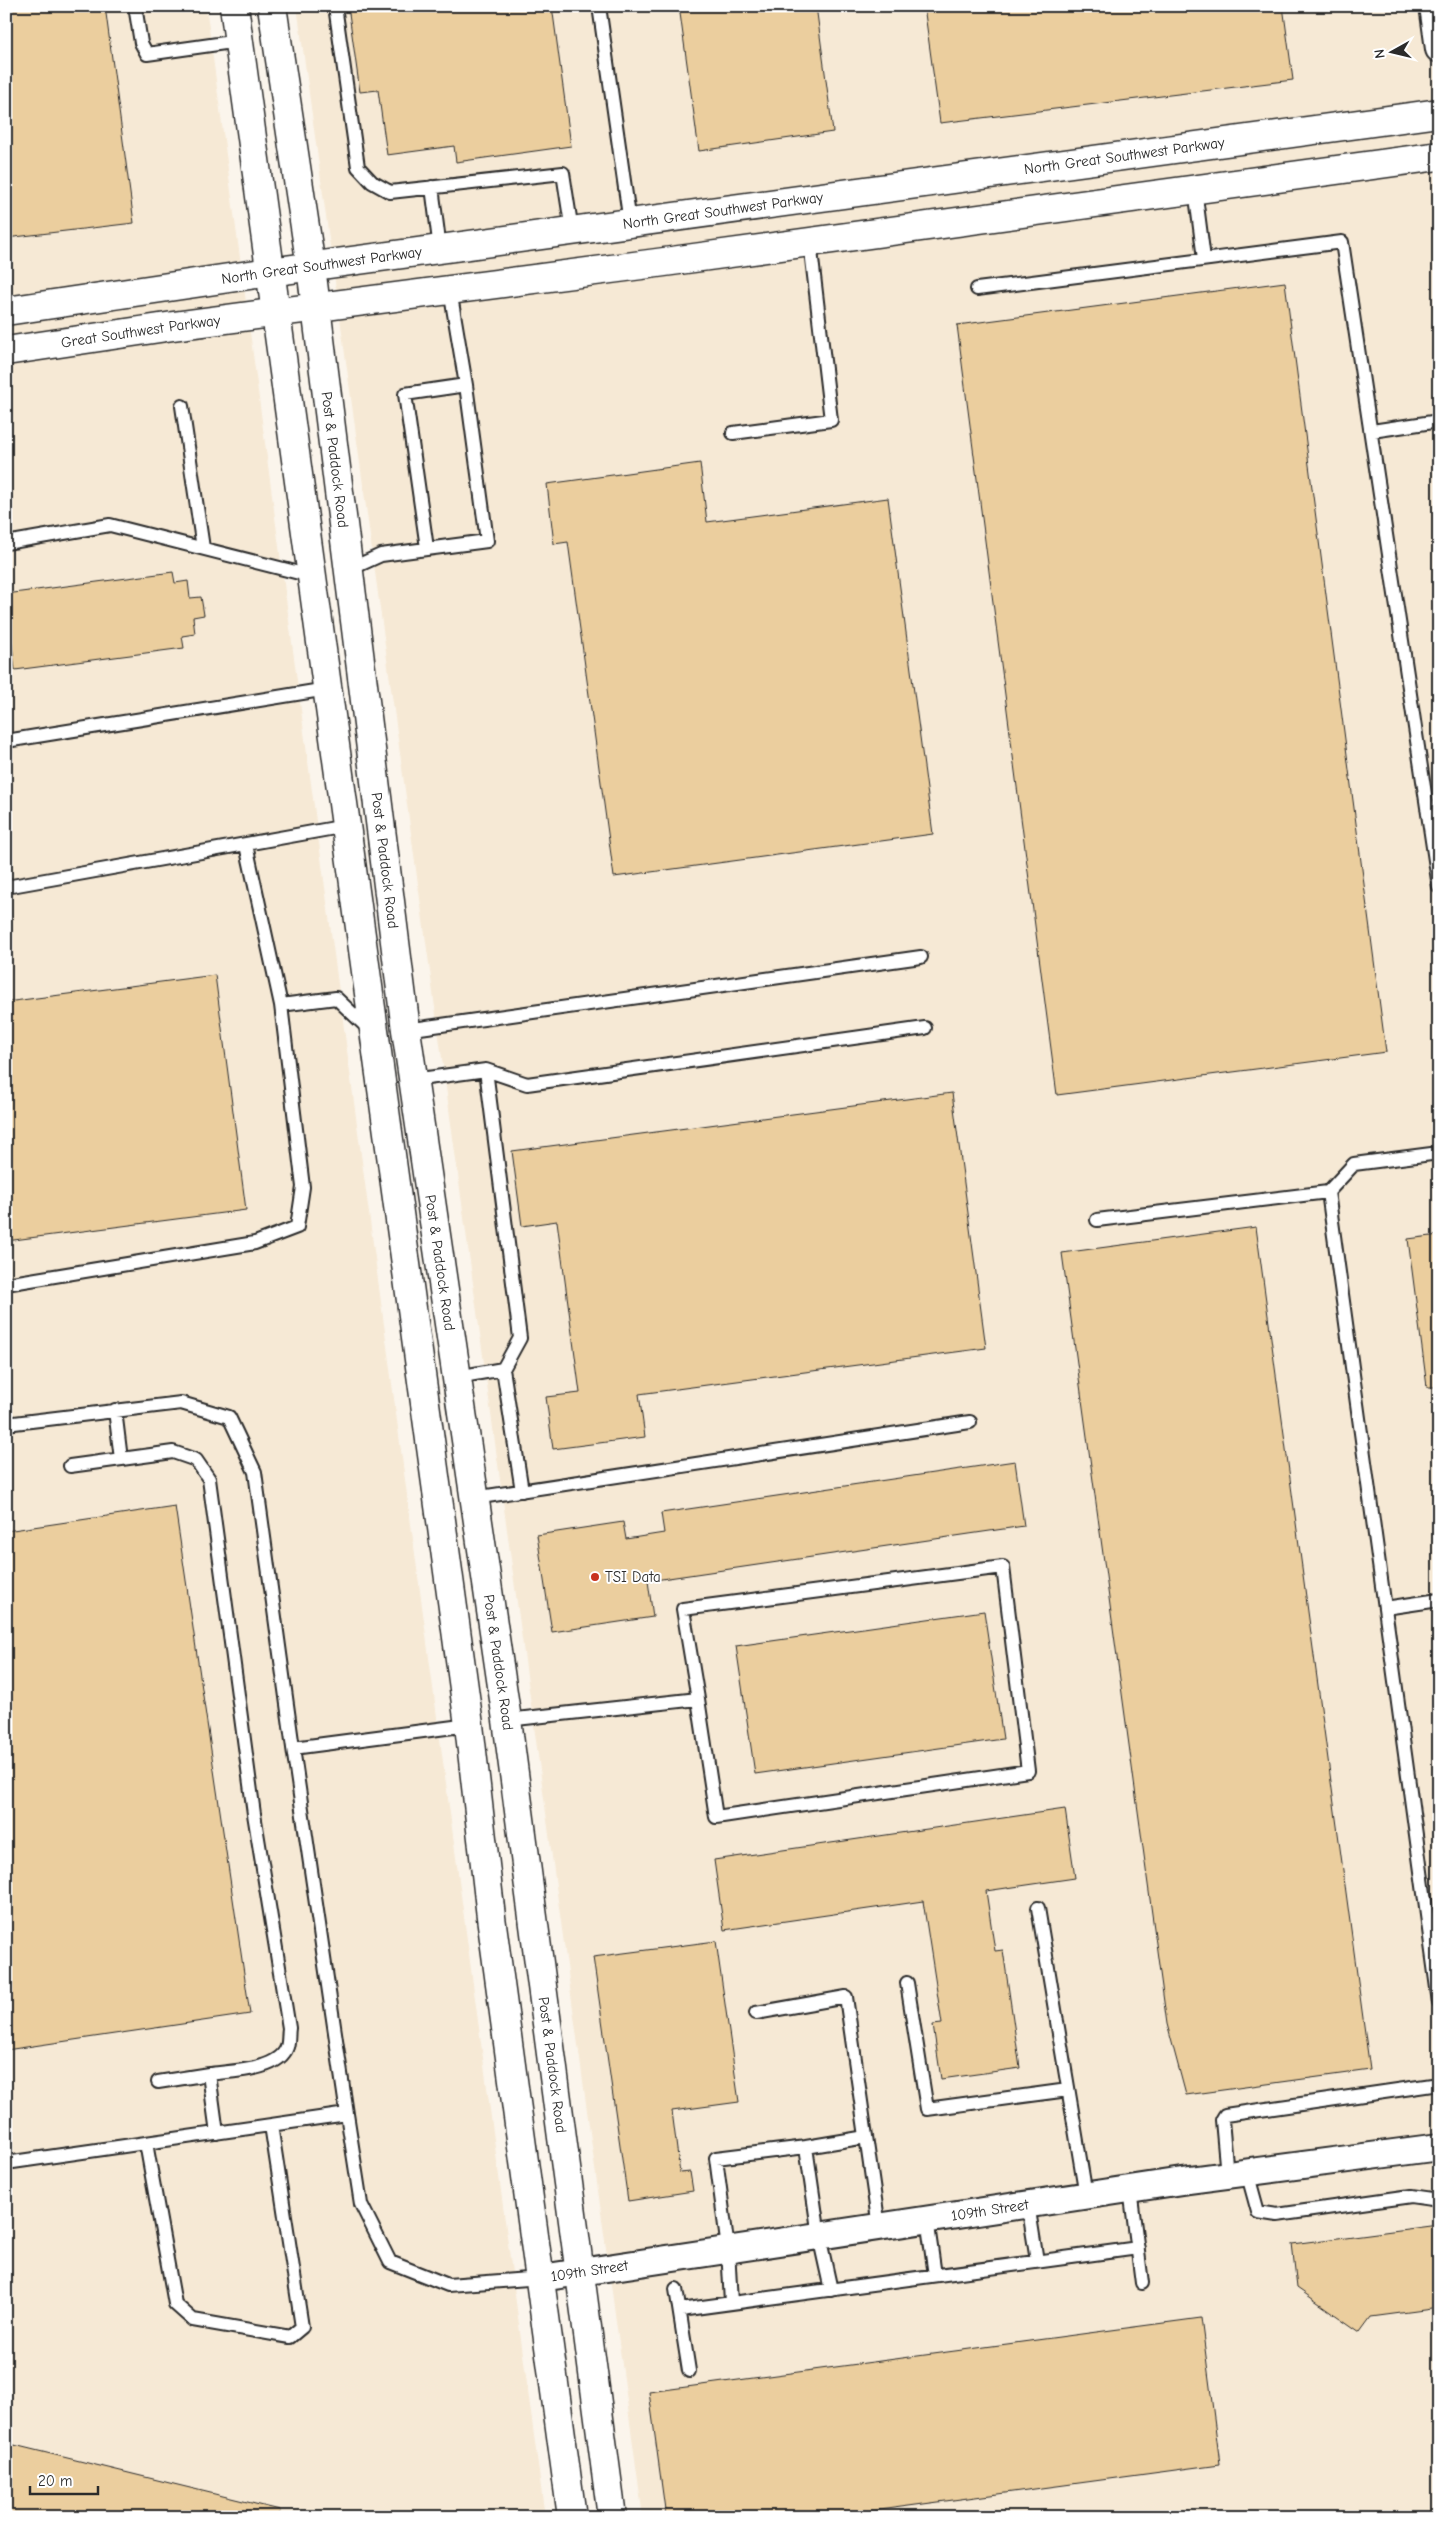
<svg xmlns="http://www.w3.org/2000/svg" width="1445" height="2523" font-family="'Comic Neue',sans-serif">
  <rect width="100%" height="100%" fill="#fbf5ec"/>
  <filter id="ink" filterUnits="userSpaceOnUse"><feTurbulence type="fractalNoise" baseFrequency=".02" numOctaves="2"/><feDisplacementMap in="SourceGraphic" scale="10" xChannelSelector="R" yChannelSelector="G"/><feConvolveMatrix kernelMatrix="1 2 1 2 8 2 1 2 1" color-interpolation-filters="sRGB"/></filter>
  <g filter="url(#ink)">
    <!-- built -->
    <path fill="#f6e9d5" d="M6,6h200l339,2511h-539z
      M297,6h1142v2511h-796z"/>
    <!-- building -->
    <path fill="#ebce9e" stroke="#2b2b2b" d="M6,6h99l29,217 -128,15z
      M348,6h204l19,140 -115,16 -2,-16 -67,9 -9,-65 -18,2z
      M679,6h137l17,126 -134,19z
      M924,6h359l10,74 -353,43z
      M1285,282l101,770 -329,43 -100,-770z
      M700,463l7,59 181,-24 45,336 -319,43 -46,-335 -14,2 -7,-60z
      M173,572l2,11 13,-2 2,17 11,-1 3,18 -11,2 2,17 -13,2 2,12 -169,22 -9,-76z
      M215,975l31,235 -240,31v-239z
      M952,1093l34,255 -347,46 6,43 -92,12 -7,-52 34,-4 -23,-172 -35,5 -10,-75z
      M1256,1227l114,843 -184,25 -19,-71 -105,-771z
      M1439,1235v152h-12l-19,-148z
      M1015,1461l9,65 -376,55 5,36 -101,15 -15,-97 86,-13 3,17 38,-6 -3,-20z
      M175,1506l75,508 -244,36v-519z
      M984,1611l19,128 -248,35 -19,-128z
      M1065,1809l10,69 -89,13 9,60 8,-1 17,118 -79,11 -8,-54 9,-1 -19,-123 -199,29 -10,-70z
      M716,1941l23,161 -67,9 8,62 10,-1 3,19 -65,10 -35,-244z
      M1438,2225l1,83 -68,9 -11,15 -63,-44 -5,-44z
      M1201,2318l19,146 -393,53h-161l-17,-125z
      M6,2443l274,67 -1,7h-273z"/>
    <g fill="none" stroke-linecap="round" stroke-linejoin="round">
      <defs>
        <path id="service" d="M135,6l6,37 6,11 92,-13
          M335,6l23,161 14,15 18,10 173,-19 9,58
          M599,6l31,217
          M432,187l8,62
          M1195,189l9,70
          M977,289l365,-47 97,645
          M450,290l16,95
          M182,406l21,142
          M1372,431l67,-10
          M733,433l98,-13 -21,-178
          M6,543l104,-18 201,51
          M348,570l33,-15 106,-14 -21,-156 -61,9 22,154
          M6,741l321,-52
          M246,845l35,160
          M6,887l340,-61
          M406,1030l515,-73
          M486,1070l41,14 398,-56
          M413,1080l73,-10 34,268 -17,31
          M1439,1153l-85,11 -26,28 57,416 54,-8
          M1097,1220l231,-28
          M6,1284l249,-41 42,-16 6,-40 -22,-182 55,-7 35,33
          M457,1377l46,-8 19,122
          M115,1410l6,49
          M6,1424l175,-21 48,14 26,55 38,276
          M70,1466l103,-14 23,8 13,19 45,335 35,214c-1,6 0,13 -2,19 -8,24 -57,24 -78,27
          M474,1498l496,-76
          M1385,1608l54,395
          M507,1720l191,-21 -15,-90 320,-42 25,204 -312,46 -18,-118
          M1038,1908l48,287
          M907,1983l20,126 141,-19
          M756,2013l90,-16 33,230
          M158,2082l51,-8 8,59
          M347,2114l-54,-366 176,-23
          M146,2143l29,161 18,16 97,17 12,-10 -31,-202
          M806,2147l60,-10
          M6,2163l341,-49 14,90 29,58 58,23 93,-7
          M1247,2172l11,40 19,3 134,-19 28,4
          M1227,2175l-5,-55 3,-5 214,-31
          M1130,2189l12,94
          M1028,2204l9,57
          M927,2219l8,56
          M676,2289l13,82
          M731,2303l-3,-54 -12,-91 90,-11 13,89 12,54
          M680,2310l458,-62"/>
        <g id="minor">
          <path d="M1433,6l6,43"/>
          <path id="s1" d="M541,2278l641,-97 257,-34"/>
        </g>
        <g id="tertiary">
          <path d="M234,6l235,1719 22,192 81,600"/>
          <path id="s2" d="M272,6l39,261 95,763 101,690 105,797"/>
          <path id="s3" d="M6,311l264,-39 1169,-159"/>
          <path id="s4" d="M6,351l167,-25 484,-63 782,-107"/>
        </g>
      </defs>
      <!-- service casing -->
      <use href="#service" stroke="#2b2b2b" stroke-width="16"/>
      <!-- minor casing -->
      <use href="#minor" stroke="#2b2b2b" stroke-width="30"/>
      <!-- tertiary casing -->
      <use href="#tertiary" stroke="#2b2b2b" stroke-width="31"/>
      <!-- service -->
      <use href="#service" stroke="#fff" stroke-width="12"/>
      <!-- minor -->
      <use href="#minor" stroke="#fff" stroke-width="26"/>
      <!-- tertiary -->
      <use href="#tertiary" stroke="#fff" stroke-width="28"/>
    </g>
  </g>
  <!-- markers -->
  <circle fill="#c8321e" stroke="#fff" stroke-width="2" cx="595" cy="1577" r="5"/>
  <g text-anchor="middle" stroke-width="4" stroke-linejoin="round" paint-order="stroke">
    <!-- street labels -->
    <g font-size="15" fill="#2b2b2b" stroke="#fff">
      <text dy="5" stroke="none"><textPath href="#s3" startOffset="1129">North Great Southwest Parkway</textPath></text>
      <text dy="5" stroke="none"><textPath href="#s3" startOffset="724">North Great Southwest Parkway</textPath></text>
      <text dy="5" stroke="none"><textPath href="#s3" startOffset="319">North Great Southwest Parkway</textPath></text>
      <text dy="5" stroke="none"><textPath href="#s4" startOffset="136">Great Southwest Parkway</textPath></text>
      <text dy="5" stroke="none"><textPath href="#s2" startOffset="458">Post &amp; Paddock Road</textPath></text>
      <text dy="5" stroke="none"><textPath href="#s2" startOffset="862">Post &amp; Paddock Road</textPath></text>
      <text dy="5" stroke="none"><textPath href="#s2" startOffset="1268">Post &amp; Paddock Road</textPath></text>
      <text dy="5" stroke="none"><textPath href="#s2" startOffset="1672">Post &amp; Paddock Road</textPath></text>
      <text dy="5" stroke="none"><textPath href="#s2" startOffset="2078">Post &amp; Paddock Road</textPath></text>
      <text dy="5" stroke="none"><textPath href="#s1" startOffset="454">109th Street</textPath></text>
      <text dy="5" stroke="none"><textPath href="#s1" startOffset="49">109th Street</textPath></text>
    </g>
    <!-- poi labels -->
    <g font-size="15" fill="#2b2b2b" stroke="#fff" text-anchor="start">
      <text x="605" y="1582">TSI Data</text>
    </g>
  </g>
  <!-- margin -->
  <rect width="1445" height="2523" fill="none" stroke="#fff" stroke-width="25"/>
  <rect x="12" y="12" width="1420" height="2498" fill="none" stroke="#2b2b2b" stroke-width="2" filter="url(#ink)"/>
  <!-- north arrow -->
  <g transform="translate(1392 52) rotate(262)" stroke="#ffffff" stroke-width="4" paint-order="stroke">
  <path d="M0-4L9 19L0 12L-9 19Z" fill="#2b2b2b"/>
  <text y="-8" font-size="14" font-weight="bold" text-anchor="middle" fill="#2b2b2b">N</text>
  </g>
  <!-- scale -->
  <path d="M30 2486v8h68v-8" fill="none" stroke="#2b2b2b" stroke-width="2.5"/>
  <text x="38" y="2486" font-size="15" fill="#2b2b2b" stroke="#ffffff" stroke-width="4" paint-order="stroke">20 m</text>
</svg>
